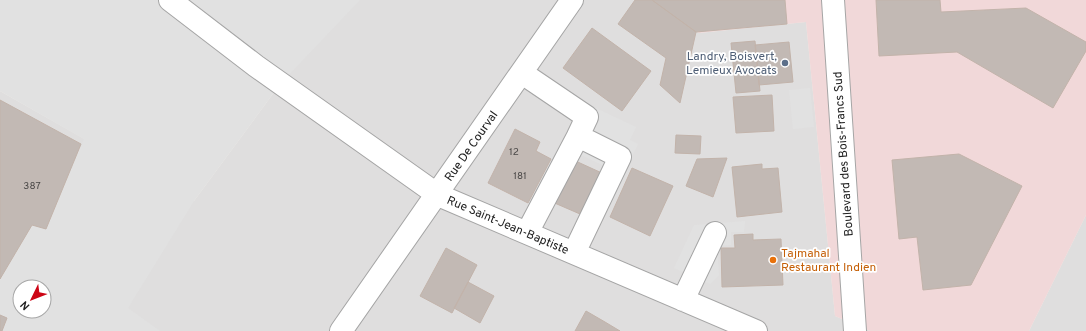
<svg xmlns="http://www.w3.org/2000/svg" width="1086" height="331" font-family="Overpass,sans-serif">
  <rect width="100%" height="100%" fill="#f1ede8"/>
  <!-- residential -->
  <path fill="#dfdede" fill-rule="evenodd" d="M352,0h300l47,33 107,-11 29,294 35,15h-870v-240l194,110 87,-118zM20,287h24v24h-24z
    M1086,215v116h-57z"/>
  <!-- commercial -->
  <path fill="#f1d8d9" d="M652,0h434v215l-57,116h-159l-35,-15 -29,-294 -107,11z"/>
  <!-- parking -->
  <path fill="#e1e1e1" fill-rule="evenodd" d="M0,0h360l-79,83 -87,118 -66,107 32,23h-158l5,-13 -7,-3v-36l32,-54 14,4 38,-90 -84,-48zM20,287h24v24h-24z
    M810,88l4,39 -21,2 -4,-39z
    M583,102l53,25 -6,13 8,4 -15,31 -61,-29z
    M745,221l-1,11h-13v13l-14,1 2,29 -9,9 -36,-16 20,-43z"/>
  <!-- building -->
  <path fill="#c2b9b4" stroke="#c2b3aa" d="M635,0h17l44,32 -16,71 -20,-18 6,-27 -48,-34z
    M652,0h133l2,24 -91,8z
    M876,0h64l1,12 85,-4 60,34v9l-33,57 -96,-56 -78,4z
    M592,28l59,43 -29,40 -59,-43z
    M755,41l5,50 -24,2 -5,-50z
    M789,42l4,40 -34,3 -4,-40z
    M772,95l2,36 -38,2 -3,-36z
    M0,100l81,44 -35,85 -14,-4 -32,54z
    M515,129l25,13 -4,9 15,8 -23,44 -40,-20z
    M676,135l25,1 -1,18 -25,-1z
    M959,154l63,32 -51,99 -48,5 -6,-53 -18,2 -7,-79z
    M569,158l35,16 -17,37 -4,-3 -3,6 -30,-13z
    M727,158l-14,39 -27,-11 11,-27z
    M762,164v5l16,-1 4,44 -45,5 -5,-50z
    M632,168l41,18 -23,50 -40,-19z
    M753,234v6l28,-1 2,46 -61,2 -1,-39h14l-1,-13z
    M446,248l31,17 -25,48 -32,-17z
    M468,282l26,14 -14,27 -26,-15z
    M586,311l19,11 15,9h-45z
    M0,315l7,3 -5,13h-2z"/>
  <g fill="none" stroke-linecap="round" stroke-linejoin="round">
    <defs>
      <path id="minor" d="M170,0l86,66 182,129 318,136
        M833,0l22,331
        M522,73l65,44 -9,19 42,21 -46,96
        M527,233l51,-97
        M683,300l32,-67
        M341,331l231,-331"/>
    </defs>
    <!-- minor casing -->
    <use href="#minor" stroke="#a5a5a5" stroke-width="24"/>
    <!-- minor -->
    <use href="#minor" stroke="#fff" stroke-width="22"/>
  </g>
  <!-- markers -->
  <circle fill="#5c6f8a" stroke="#fff" stroke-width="1.5" cx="785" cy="63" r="4"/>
  <circle fill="#e8710a" stroke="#fff" stroke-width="1.5" cx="773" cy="260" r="4"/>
  <g text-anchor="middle" stroke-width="3.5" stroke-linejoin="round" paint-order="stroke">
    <!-- number labels -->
    <g font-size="10" fill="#494746">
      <text x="514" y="155">12</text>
      <text x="520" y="179">181</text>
      <text x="32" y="189">387</text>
    </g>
    <!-- service labels -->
    <g font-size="12" fill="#4e5e75" stroke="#fff" text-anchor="end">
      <text x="777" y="60">Landry, Boisvert,<tspan x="777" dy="14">Lemieux Avocats</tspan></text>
    </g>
    <!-- street labels -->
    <g font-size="12" fill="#212121" stroke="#fff">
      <text transform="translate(471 146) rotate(-55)" y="4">Rue De Courval</text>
      <text transform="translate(843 154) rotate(-94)" y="4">Boulevard des Bois-Francs Sud</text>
      <text transform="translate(508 225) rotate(23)" y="4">Rue Saint-Jean-Baptiste</text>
    </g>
    <!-- food labels -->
    <g font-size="12" fill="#c56008" stroke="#fff" text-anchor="start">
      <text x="781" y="257">Tajmahal<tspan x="781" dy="14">Restaurant Indien</tspan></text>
    </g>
  </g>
  <!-- north arrow -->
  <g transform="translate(32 299) rotate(227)"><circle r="19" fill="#ffffff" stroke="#a6a6a6"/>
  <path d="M0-3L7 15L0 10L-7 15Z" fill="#cd0515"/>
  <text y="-6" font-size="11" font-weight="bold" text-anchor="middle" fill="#212121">N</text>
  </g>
</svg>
